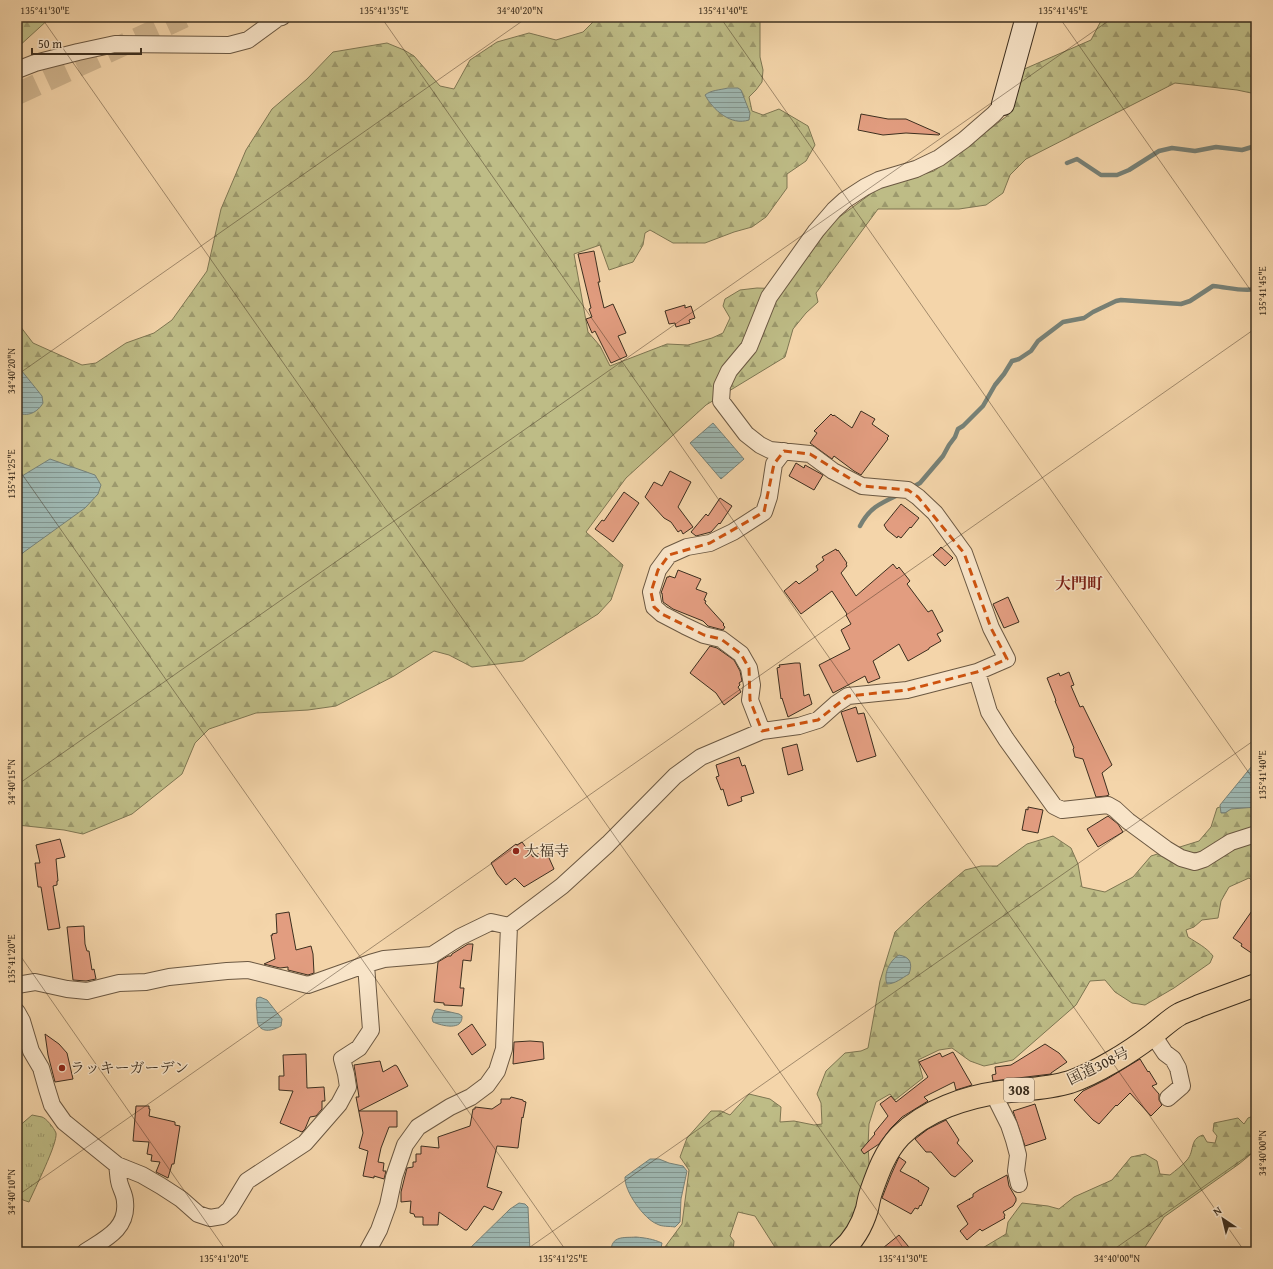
<svg xmlns="http://www.w3.org/2000/svg" width="1273" height="1269" font-family="'Gentium Book Plus','Noto Serif JP',serif">
  <defs>
    <pattern id="grass-tufts" width="24" height="20" patternUnits="userSpaceOnUse"><rect width="24" height="20" fill="#bebc86"/><path d="M3 7l-1-3M5 7V3M7 7l1-3M15 17l-1-3M17 17v-4M19 17l1-3" fill="none" stroke="#9c996d"/></pattern>
    <pattern id="forest-firs" width="22" height="20" patternUnits="userSpaceOnUse"><rect width="22" height="20" fill="#bebc86"/><path d="M5 1l3.5 6h-7zM16 11l3.5 6h-7z" fill="#9c996d"/></pattern>
    <pattern id="water-rules" width="6" height="5" patternUnits="userSpaceOnUse"><rect width="6" height="5" fill="#9eb7b1"/><path d="M0 2.5h6" fill="none" stroke="#82958f"/></pattern>
  </defs>
  <rect width="100%" height="100%" fill="#f4d5aa"/>
  <filter id="stains"><feTurbulence type="fractalNoise" baseFrequency=".005" numOctaves="4"/><feColorMatrix values="0 0 0 0 .2 0 0 0 0 .09 0 0 0 0 .02 0 0 0 .5 -.17"/></filter>
  <radialGradient id="worn" r=".72"><stop offset=".6" stop-color="#630" stop-opacity="0"/><stop offset="1" stop-color="#630" stop-opacity=".3"/></radialGradient>
  <!-- grass -->
  <path fill="url(#grass-tufts)" stroke="#7e7652" d="M32,1115c3,1 7,1 10,2 4,1 12,11 14,16 2,10 -22,57 -27,69l-6,-2 -6,-7v-65z"/>
  <!-- forest -->
  <path fill="url(#forest-firs)" stroke="#7e7652" d="M17,17h34l-34,31z
    M598,17h162v40l3,13 -1,12 -6,8 -7,7 3,14 11,4 16,-6 29,17 7,19 -9,16 -19,13v14l-21,29 -14,10 -18,5 -29,11h-32l-23,-13 -5,3 -2,12 -10,17 -24,8 -9,-25 -26,9 14,78 12,14 10,20 57,-22 21,1 24,-7 11,-5 7,-15 -7,-12 2,-7 15,-9 17,-2 27,1 50,-68 46,-34 54,-16 73,-55 15,-46 69,-30 12,-23h153v77l-19,-4 -62,-7 -149,76 -16,16 -7,18 -17,12 -27,4h-81l-62,84 2,9 -12,11 -13,16 -8,28 -79,48 -80,73 -40,54 37,33 -12,35 -13,14 -75,47 -51,6 -23,-12 -15,-4 -40,25 -58,30 -28,4 -52,3 -47,16 -14,14 -13,31 -50,40 -49,20 -19,-4 -47,-5v-503l16,21 49,22 14,-2 30,-20 28,-10 18,-13 35,-49 14,-62 25,-59 26,-41 35,-30 26,-27 54,-9 17,7 10,6 26,30 14,3 16,-29 27,-18 32,-9 27,7 27,-8z
    M1247,797l9,6v81l-7,-6 -20,9 -8,14 -3,17 -16,2 -8,7 -8,3 2,7c9,6 18,10 25,19l-3,7 -36,25 -29,17 -13,-2 -17,-11 -10,-12 -15,1 -14,24 -63,55 -29,6 -14,-5 -18,-13 -13,2 -21,10 5,18 -28,22 -5,-6 -14,8 -7,22 -1,22 2,33 -12,42 -26,27 -7,4h-47l-23,-36 -17,-4 -8,24 4,5 -1,11h-75l4,-1 20,-27 7,-54 -9,-13 7,-19 24,-27h10l9,4 19,-21 21,5 11,8 -1,15 14,-1 20,4 8,-1 -1,-21 -4,-9 9,-23 19,-18 16,-2 7,-3 12,-67 15,-49 29,-27 41,-35 16,-4h16l30,-22 26,-8 18,12 7,16 4,23 23,5 28,-15 18,-21 48,-15 12,-14 6,-19z
    M1256,1115v35l-17,14 -75,53 -19,30v5h-169l30,-18 2,-12 14,-19 26,3 11,3 15,-12 38,-17 19,-23 14,-3 12,7 3,13 10,1c6,-5 12,-9 17,-15 8,-9 2,-21 16,-25l4,7 8,1 2,-7 -4,-5 1,-8 24,-5 6,6 4,-6z"/>
  <!-- water -->
  <path fill="url(#water-rules)" stroke="#778177" d="M728,88h10l3,2 9,23 -1,7c-18,6 -36,-10 -44,-25 6,-5 15,-5 23,-7z
    M17,365l25,31 1,7c-5,9 -16,15 -26,9z
    M713,423l31,36 -23,20 -31,-36z
    M50,459l45,16 6,10 -3,9 -13,14 -61,44 -7,7v-80z
    M1256,761v46l-25,2 -6,4h-4l-1,-8z
    M899,955c11,2 14,8 10,19 -7,4 -14,10 -22,10 -4,-10 3,-24 12,-29z
    M260,997l7,3 15,19 -1,7c-7,4 -19,8 -23,-2 -1,-3 -1,-8 -1,-13 -1,-4 -1,-8 0,-13z
    M437,1009l22,5 3,2c1,15 -20,10 -29,6l-1,-4 3,-8z
    M650,1159h9l10,4 14,3 4,5 -6,28 -1,23 -5,5c-6,-1 -13,0 -18,-3 -13,-5 -33,-33 -32,-47z
    M519,1203l6,1 3,3 2,45h-64l44,-43z
    M636,1237c10,1 17,2 26,6l-1,5c-10,7 -38,4 -50,4 0,-17 13,-14 25,-15z"/>
  <g fill="none" stroke-linecap="round" stroke-linejoin="round">
    <!-- stream -->
    <path stroke="#778177" stroke-width="4.5" d="M1067,163l10,-4 24,16h16l12,-5 30,-19 13,-3 23,3 21,-4 26,3 10,-3h4
      M911,488l9,-5 23,-27 6,-11 6,-8 3,-8 5,-3 20,-20 12,-21 9,-11 8,-13 7,-2 12,-8 7,-10 25,-19 21,-4 9,-6 23,-11 5,-1 60,4 9,-3 23,-15c14,1 29,6 43,3
      M860,526c10,-19 21,-23 40,-32"/>
  </g>
  <!-- building -->
  <path fill="#e29d80" stroke="#3d2f1f" d="M861,114l27,5h18l34,15 -1,1 -33,-2 -23,2 -25,-5z
    M594,251l6,31h-2l6,26 9,-4 13,29 -8,3 9,20 -16,7 -16,-32 -3,2 -6,-14 6,-2 -3,-8 2,-1 -13,-54z
    M685,305v3l6,-2 4,12 -6,2 1,3 -14,4 -1,-4 -6,1 -4,-13z
    M861,411l14,8 -3,5 17,12 -2,2 1,1 -27,36 -7,-4 -20,-15 -2,3 -22,-16 7,-10 -3,-2 17,-17 2,2 1,-1 18,13z
    M796,463l8,5 1,-3 18,10 -9,15 -25,-14z
    M670,471l21,11 -13,25 15,20 -10,7 -2,-4 -3,2 -7,-10 -7,-4 -19,-21 9,-15 8,4z
    M624,492l15,11 -26,39 -18,-13 7,-9 2,1z
    M720,498l12,8 -12,18 -1,-1 -8,9 -15,4 -5,-4 15,-18 2,2z
    M901,504l18,14 -8,10 -1,-1 -9,11 -3,-2 -1,2 -10,-8 -3,-5z
    M941,547l12,11 -8,8 -12,-11z
    M836,549l1,2 1,-1 9,13 -1,1 1,2 -6,7 15,23 37,-32 4,5 2,-2 11,14 -3,3 21,28 4,-2 11,21 -6,3 4,7 -12,7v1l-21,12 -9,-17 -26,17 7,17 -12,5 -3,-7 -32,17 -14,-28 31,-16 -9,-19 10,-6 -5,-9 1,-1 -15,-23 -31,23 -17,-23 12,-10 3,3 19,-14 -2,-4 8,-6 -2,-3z
    M678,570l23,9 -5,10 11,4 -3,7 2,1 -1,2 19,21 -1,1 2,2 -2,3 -15,-4 -5,-5 -30,-12 -10,-7 -1,-9h-1l6,-16h2v-1l6,2z
    M1008,597l11,25 -15,6 -11,-24z
    M710,646l7,2 17,12 6,11 2,10 -3,2 1,2 -2,2 3,5 -17,13 -8,-12 -26,-20z
    M795,663h5l4,33 5,-2 3,10 -24,13 -6,-19 -1,1 -4,-31 3,-1 -1,-2z
    M1069,672l5,13 -3,1 9,21 3,-1 29,59 -10,8 7,22 -3,1 -10,1 -13,-38 -8,-2 -2,-8 1,-1 -19,-47h1l-1,-3 -8,-20 12,-5 1,3z
    M856,707l2,7 6,-1 12,43 -19,6 -16,-50z
    M797,744l6,26 -15,5 -6,-27z
    M739,757l3,9 3,-1 9,28 -13,4 1,4 -14,5 -5,-17 -2,1 -5,-13 3,-1 -3,-11z
    M1028,807l15,3 -5,23 -16,-3 4,-21 2,1z
    M1108,816l10,8 5,8 -25,15 -11,-18z
    M60,839l5,18 -9,2 2,22h-1v4l-4,1 7,42 -12,2 -7,-43h-3l-3,-24h5l-4,-18z
    M522,842l11,15 12,-8 9,20 -30,18 -9,-9 -9,7 -9,-11 -6,-11 25,-19 1,1z
    M1256,905v51l-15,-10 1,-2 -9,-6z
    M289,912l7,38 15,-4 2,8 1,19 -6,2 -20,-5v-3l-8,1 -16,-4 11,-5 -4,-24h2l-1,-1 5,-1 -1,-19z
    M84,926l1,18 2,7h2l3,19 2,-1 2,10 -10,2 -13,-1 -6,-53z
    M468,944h5l-2,17 -8,-1 -3,28h4l-2,18 -18,-1v-2l-10,-1 4,-40 10,-6h3l1,-2z
    M472,1024l14,21 -14,10 -14,-21z
    M45,1034l14,10 8,9 6,26 -18,3 -7,-27z
    M530,1041l13,1 1,17 -31,5 1,-22z
    M1045,1044l14,9 8,9 -16,11v1l-58,7 -1,-6 4,-1 -1,-7 16,-2z
    M953,1052l19,33 -16,5 -2,-8 -30,15 4,4 -26,16 -11,11 -12,16 -15,10 -3,-4 14,-16 -1,-1 14,-17 -8,-12 11,-8 5,6 32,-25 -9,-15 21,-9 2,4z
    M306,1054l1,34 17,-1 1,14h-3v8l-6,7 -6,1 -5,12 -3,3 -22,-9 13,-32 -14,-1v-14h5l-1,-21z
    M1140,1059l8,13 1,-1 8,13 -5,2 7,8v6l3,5 -11,11 -21,-23 -13,13 -1,-1 -17,19 -6,-4 -19,-20 9,-9 24,-12z
    M380,1061l3,11 12,-7 2,1 11,20 -49,25h38v16h-8l-8,21 -3,14 6,1 -1,8h3l-2,8 -10,-3v2l-11,-2 5,-25 -9,-3 4,-15 -7,-36h3l-5,-32z
    M511,1097l12,3v1l3,1 -3,16 -1,-1 -4,31 -21,-2 -10,41 15,5 -9,18 -9,-4 -17,24h-2l-26,-18 -1,13h-15v-8h-8l-1,-3 -4,-1 1,-12 -10,1v-10l6,-24 6,-1v-5h3v-8h5v-8l18,2 -1,-11 32,-11 3,-17h2v-2l17,2 9,-6v-4h9z
    M1035,1104l11,35 -21,7 -12,-35z
    M136,1106h13v3h1l-1,7 26,6v3l5,1 -6,38h-2l-4,14 -12,-6 4,-10 -9,-1 1,-6 -5,-1 2,-12 -16,-1z
    M946,1120l13,20 -2,3 16,18 -18,16 -4,-2 -20,-23h-5l-11,-13 13,-10z
    M899,1157l7,5 -6,9 19,10h-1l11,7 -8,18 -1,-1 -2,4 -3,-1 -4,6 -29,-16 9,-23z
    M1007,1175l2,11 7,12v3l-3,5 -10,6 2,3 -1,2 1,1 -23,13 -2,-2 -13,11 -7,-9 8,-7 -11,-18 12,-7 1,1 -1,-1 4,-2v-3l6,-4z
    M899,1235l14,17h-35z"/>
  <g fill="none" stroke-linecap="round" stroke-linejoin="round">
    <!-- highway-tunnel -->
    <path stroke="#cfb48e" stroke-width="22" stroke-dasharray="22 11" stroke-linecap="butt" d="M17,94l167,-77"/>
    <defs>
      <path id="street" d="M17,70l18,-7 43,-11 37,-8 114,1 19,-5 30,-22 4,-1
        M977,672l12,40 17,27 48,67 8,4 46,-5 7,4 13,12 38,28 15,9 14,4 9,-3 27,-17 25,-8
        M762,731l-12,-31 2,-15 -3,-17 -8,-14 -20,-15 -17,-4 -19,-9 -23,-12 -8,-7 -3,-15 7,-22 11,-15 18,-8 23,-4 23,-11 31,-20 5,-15 5,-33 10,-13
        M17,985l18,-3 32,7 20,2 32,-8 27,-1 23,-5 58,-6 21,-1 60,15 62,-22 14,-4 48,-4 28,-18 31,-15 18,4 53,-40 46,-42 67,-68 26,-19 61,-26 37,-5 19,-6 18,-16 12,-8 59,-6 70,-18 30,-13 -16,-31 -27,-75 -29,-40 -17,-16 -10,-7 -46,-4 -29,-15 -23,-17 -40,-4 -10,-5 -14,-11 -25,-33 1,-15 7,-15 20,-24 20,-50 47,-66 18,-21 11,-10 20,-13 14,-7 37,-11 23,-11 25,-18 30,-26 9,-10
        M17,1012l5,9 9,30 10,17 6,21 5,16 12,17 53,43c1,5 1,11 2,16 1,7 6,13 6,21 3,27 -20,37 -40,50
        M1153,1035l12,18 8,6 5,9 4,18 -14,12
        M993,1093l16,32 5,15 4,15 -2,16 3,13
        M117,1165l25,10 19,11 20,13 17,15 12,4 12,-2 8,-7 17,-28 58,-38 34,-39 9,-17 -2,-13 -4,-15 17,-11 12,-18 -5,-65
        M367,1252l12,-22 9,-25 6,-28 11,-32 13,-18 32,-20 21,-10 16,-12 10,-14 7,-22 5,-123"/>
      <path id="secondary" d="M1003,104l24,-87"/>
      <path id="highway" d="M840,1252c13,-11 22,-26 27,-43 1,-5 2,-11 4,-17 7,-20 14,-40 29,-56 26,-26 66,-39 101,-44 23,-3 46,-3 69,-10 26,-9 59,-29 81,-46 10,-7 18,-16 29,-22 6,-3 13,-5 19,-8 19,-7 38,-14 57,-21"/>
    </defs>
    <!-- street casing -->
    <use href="#street" stroke="#6b5842" stroke-width="18"/>
    <!-- secondary casing -->
    <use href="#secondary" stroke="#3d2f1f" stroke-width="24"/>
    <!-- highway casing -->
    <use href="#highway" stroke="#3d2f1f" stroke-width="24"/>
    <!-- street -->
    <use href="#street" stroke="#f8e4c8" stroke-width="16"/>
    <!-- secondary -->
    <use href="#secondary" stroke="#f8e4c8" stroke-width="22"/>
    <!-- highway -->
    <use href="#highway" stroke="#f4d5aa" stroke-width="22"/>
  </g>
  <!-- marked area -->
  <path fill="none" stroke="#ce530f" stroke-width="3" stroke-dasharray="8 5" stroke-linejoin="round" d="M784,451l26,3 52,32 46,4 10,7 46,56 27,75 16,31 -30,13 -70,18 -59,6 -30,24 -56,11 -12,-31 -1,-32 -8,-14 -20,-15 -17,-4 -42,-21 -8,-7 -3,-15 7,-22 11,-15 41,-12 54,-31 10,-48z"/>
  <!-- ticks -->
  <path fill="none" stroke="#3d2f1f" stroke-width="1" stroke-opacity="0.45" d="M41,17l865,1235M381,17l864,1235M720,17l536,766M1059,17l197,281M17,375l511,-358M17,467l550,785M17,785l1097,-768M17,951l210,301M17,1196l1239,-868M523,1252l733,-513M1110,1252l146,-102"/>
  <!-- markers -->
  <g fill="#8f2418" stroke="#f8e4c8" stroke-width="1.5">
    <circle cx="516" cy="851" r="4"/>
    <circle cx="62" cy="1068" r="4"/>
  </g>
  <g text-anchor="middle" stroke-width="3" stroke-linejoin="round" paint-order="stroke">
    <!-- shield labels -->
    <rect fill="#f8e4c8" stroke="#756552" stroke-width="1" x="1004" y="1078" width="30" height="24" rx="3"/>
    <g font-size="14" font-weight="bold" fill="#3d2f1f">
      <text x="1019" y="1095">308</text>
    </g>
    <!-- poi labels -->
    <g font-size="15" fill="#3d2f1f" stroke="#f8e4c8" text-anchor="start">
      <text x="524" y="856">大福寺</text>
      <text x="70" y="1073">ラッキーガーデン</text>
    </g>
    <!-- street labels -->
    <g font-size="15" fill="#3d2f1f" stroke="#f8e4c8">
      <text transform="translate(1098 1066) rotate(-26)" y="5">国道308号</text>
    </g>
    <!-- neighbourhood labels -->
    <g font-size="16" font-weight="bold" fill="#7a1f14" stroke="#f8e4c8">
      <text x="1079" y="589">大門町</text>
    </g>
  </g>
  <!-- margin -->
  <rect width="1273" height="1269" fill="none" stroke="#f4d5aa" stroke-width="44"/>
  <!-- north arrow -->
  <g transform="translate(1223 1219) rotate(325)" stroke="#f8e4c8" stroke-width="3" paint-order="stroke">
  <path d="M0-3L7 15L0 10L-7 15Z" fill="#3d2f1f"/>
  <text y="-6" font-size="11" font-weight="bold" text-anchor="middle" fill="#3d2f1f">N</text>
  </g>
  <!-- scale -->
  <path d="M32 48v6h109v-6" fill="none" stroke="#3d2f1f" stroke-width="2"/>
  <text x="38" y="48" font-size="12" fill="#3d2f1f" stroke="#f8e4c8" stroke-width="3" paint-order="stroke">50 m</text>
  <rect x="22" y="22" width="1229" height="1225" fill="none" stroke="#3d2f1f" stroke-width="1.5"/>
  <g font-size="10" text-anchor="middle" fill="#3d2f1f">
    <text x="45" y="14">135°41'30"E</text>
    <text x="384" y="14">135°41'35"E</text>
    <text x="520" y="14">34°40'20"N</text>
    <text x="723" y="14">135°41'40"E</text>
    <text x="1063" y="14">135°41'45"E</text>
    <text transform="translate(1262 291) rotate(-90)" y="4">135°41'45"E</text>
    <text transform="translate(11 371) rotate(-90)" y="4">34°40'20"N</text>
    <text transform="translate(11 474) rotate(-90)" y="4">135°41'25"E</text>
    <text transform="translate(1262 775) rotate(-90)" y="4">135°41'40"E</text>
    <text transform="translate(11 782) rotate(-90)" y="4">34°40'15"N</text>
    <text transform="translate(11 959) rotate(-90)" y="4">135°41'20"E</text>
    <text transform="translate(1262 1153) rotate(-90)" y="4">34°40'00"N</text>
    <text transform="translate(11 1192) rotate(-90)" y="4">34°40'10"N</text>
    <text x="224" y="1262">135°41'20"E</text>
    <text x="563" y="1262">135°41'25"E</text>
    <text x="903" y="1262">135°41'30"E</text>
    <text x="1117" y="1262">34°40'00"N</text>
  </g>
  <rect width="100%" height="100%" filter="url(#stains)"/>
  <rect width="100%" height="100%" fill="url(#worn)"/>
</svg>
